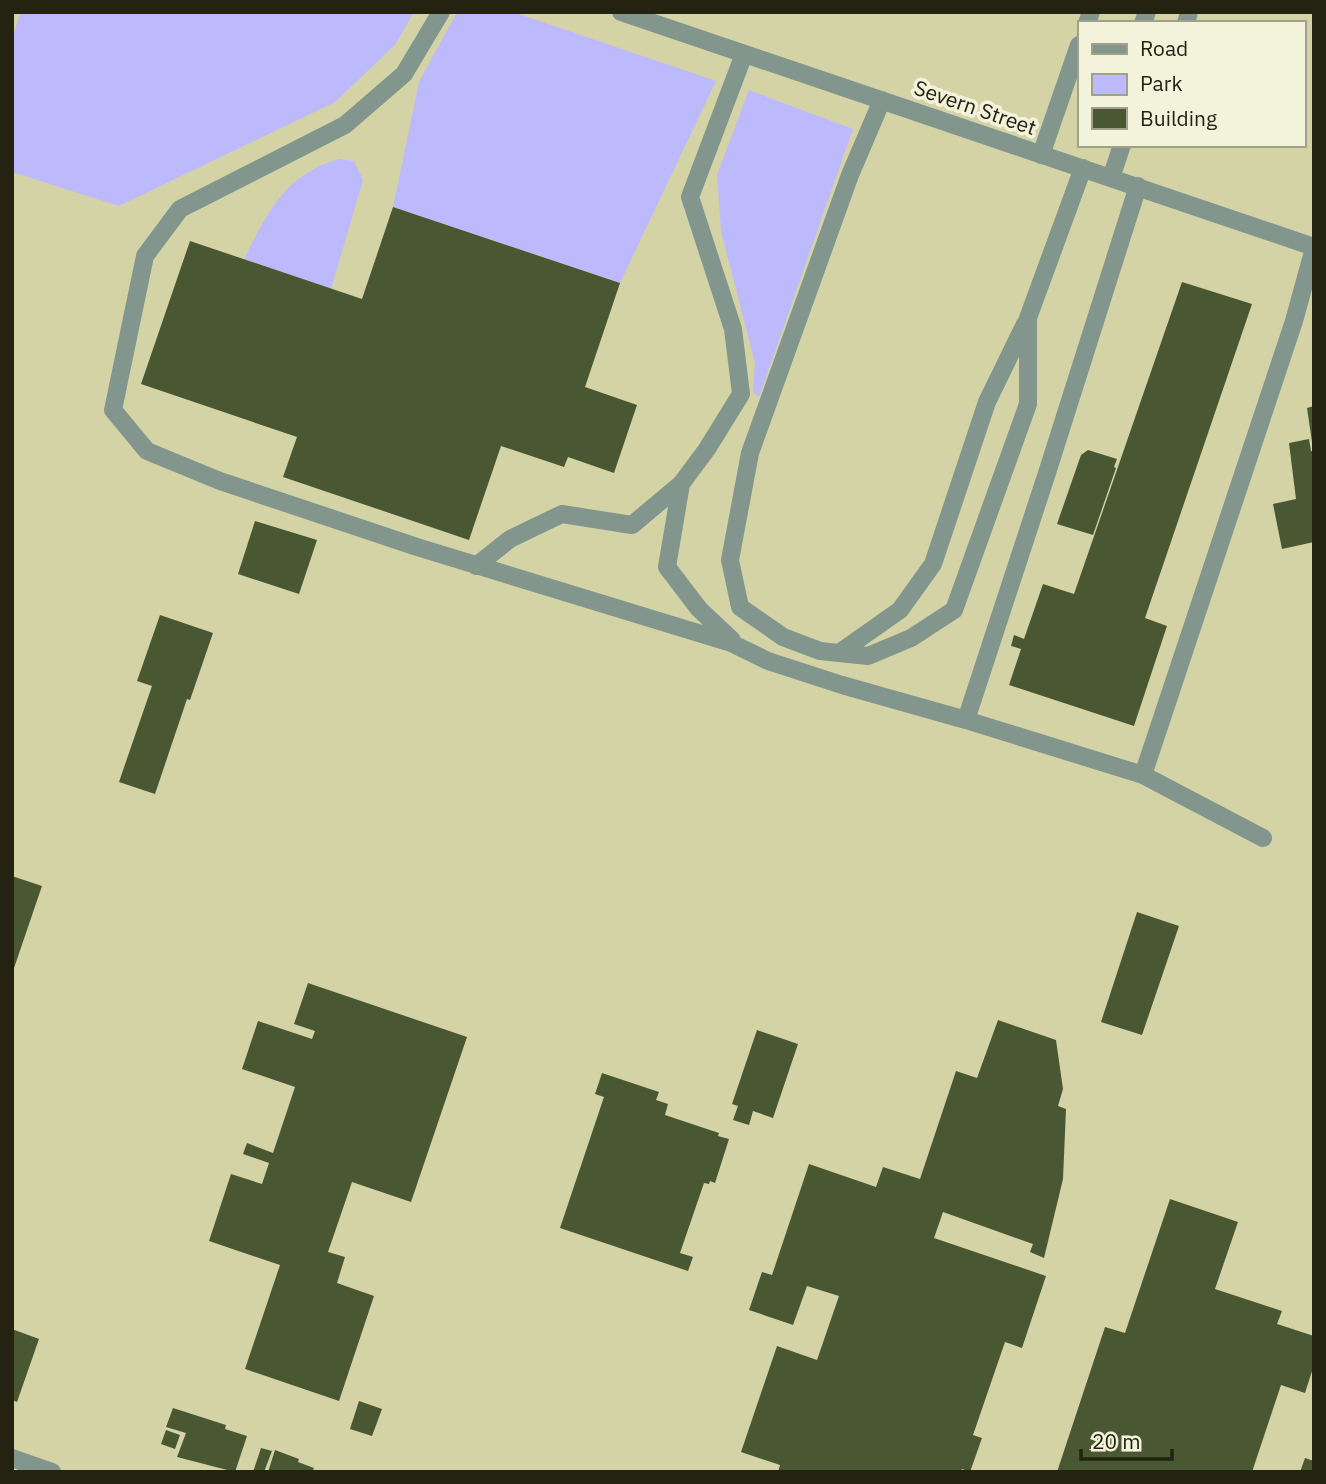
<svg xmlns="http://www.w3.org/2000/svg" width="1326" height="1484" font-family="'IBM Plex Sans',sans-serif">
  <rect width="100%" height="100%" fill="#d4d3a6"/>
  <!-- green -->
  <path fill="#bdb9fd" d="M21,12h393l-19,33 -60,57 -216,104 -107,-34v-134z
    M457,12h56l203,69 -96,202 -227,-76 26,-125z
    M749,90l104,39 -94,268 -6,-5 2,-29 -34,-132 -4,-56z
    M339,159l15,2 9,19 -32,109 -87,-30c24,-47 40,-84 95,-100z"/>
  <!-- building -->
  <path fill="#495833" d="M393,207l227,76 -35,104 52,18 -23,68 -46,-16 -4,10 -63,-21 -32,94 -186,-63 14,-40 -156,-53 49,-143 172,58z
    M1182,282l70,22 -107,314 22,8 -33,100 -125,-41 12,-36 -10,-3 3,-11 10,4 19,-55 31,10z
    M1314,406v35l-2,1 -5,-34z
    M1309,439l2,12h3v91l-32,7 -9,-45 23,-5 -7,-56z
    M1088,450l29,9 -3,8 2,1 -23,67 -36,-11 24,-69z
    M255,521l62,19 -18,54 -61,-20z
    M160,615l53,18 -23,67 -3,-1 -32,95 -36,-12 33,-96 -15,-5z
    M12,876l30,10 -29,85h-1z
    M1137,912l42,14 -37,109 -41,-13z
    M308,983l159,54 -56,165 -59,-20 -24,70 17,5 -8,26 37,13 -35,105 -94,-32 35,-104 -71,-24 22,-67 31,10 7,-21 -26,-9 4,-11 26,10 22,-66 -53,-18 16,-48 54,18 3,-8 -21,-7z
    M998,1020l58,20 7,49 -5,17 8,3 -3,70 -19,79 -14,-6 3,-8 -90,-32 -9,26 112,38 -24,72 -17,-6 -32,93 9,3 -12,34 -8,-3 -1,3h-183l2,-7 -39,-13 36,-106 40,14 22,-64 -32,-10 -14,39 -44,-15 13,-38 10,3 37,-111 67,23 7,-20 37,12 36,-108 21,7z
    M757,1030l41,14 -25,74 -20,-7 -4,14 -16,-5 5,-14 -6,-2z
    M602,1073l57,19 -3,8 12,4 -3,11 54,18 -1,3 11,3 -14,44 -5,-2 -1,3 -5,-1 -24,70 13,4 -5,14 -128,-43 44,-131 -9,-3z
    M1170,1199l68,23 -23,67 67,22 -5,13 37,12v29l-9,28 -24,-8 -29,87h-195l48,-145 20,6z
    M12,1329l27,10 -22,63 -5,-2z
    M359,1401l23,8 -10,27 -22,-7z
    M173,1408l53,17 -1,4 22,7 -12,36 -58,-15 9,-24 -20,-6z
    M166,1430l14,5 -5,14 -14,-5z
    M261,1448l11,3 -8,21h-11z
    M275,1450l24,9 -1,3 16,6 -2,4h-44z
    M1305,1458l9,3v11h-14z"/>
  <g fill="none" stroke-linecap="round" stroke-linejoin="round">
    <!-- minor -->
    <path stroke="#82968d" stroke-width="18" d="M441,12l-37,62 -59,51 -165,84 -35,47 -32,154 34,41 73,30 197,66 314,96 37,18 74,24 124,35 177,55 120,63
      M621,12l693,235
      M1087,23l4,-11
      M1143,23l4,-11
      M1186,23l3,-11
      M882,100l-32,75 -100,278 -20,107 10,47 43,30 37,14 48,5 43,-18 43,-28 74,-206v-86l55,-150
      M1041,155l38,-110
      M1111,178l11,-33
      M681,484l-14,83 32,42 33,31
      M476,566l34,-27 52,-25 70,11 49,-41 26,-35 34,-55 -8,-65 -43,-132 54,-143
      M839,653l61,-43 33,-46 54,-162 38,-78
      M966,720l81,-247 91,-287
      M1143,775l151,-454 20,-73
      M12,1458l40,14"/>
  </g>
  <g text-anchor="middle" stroke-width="7" stroke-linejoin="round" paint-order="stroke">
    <!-- street labels -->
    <g font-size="21" fill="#242311" stroke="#f3f3dc">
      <text transform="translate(975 108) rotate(19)" y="7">Severn Street</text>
    </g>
  </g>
  <!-- border -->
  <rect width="1326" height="1484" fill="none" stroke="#242311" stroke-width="28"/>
  <!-- legend -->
  <rect x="1078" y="21" width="228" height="126" fill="#f3f3dc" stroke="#a0a08b" stroke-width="2"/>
  <rect x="1092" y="44" width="35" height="10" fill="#82968d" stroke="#a0a08b" stroke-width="2"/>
  <text x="1140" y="56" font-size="21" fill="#242311">Road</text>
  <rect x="1092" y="74" width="35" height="21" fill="#bdb9fd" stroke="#a0a08b" stroke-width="2"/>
  <text x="1140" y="91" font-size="21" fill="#242311">Park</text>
  <rect x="1092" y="108" width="35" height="21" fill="#495833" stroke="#a0a08b" stroke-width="2"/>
  <text x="1140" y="126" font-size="21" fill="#242311">Building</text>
  <!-- scale -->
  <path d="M1081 1449v10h91v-10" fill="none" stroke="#242311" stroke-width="3.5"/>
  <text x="1092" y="1449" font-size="21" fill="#242311" stroke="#f3f3dc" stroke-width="5" paint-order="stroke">20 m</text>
</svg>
